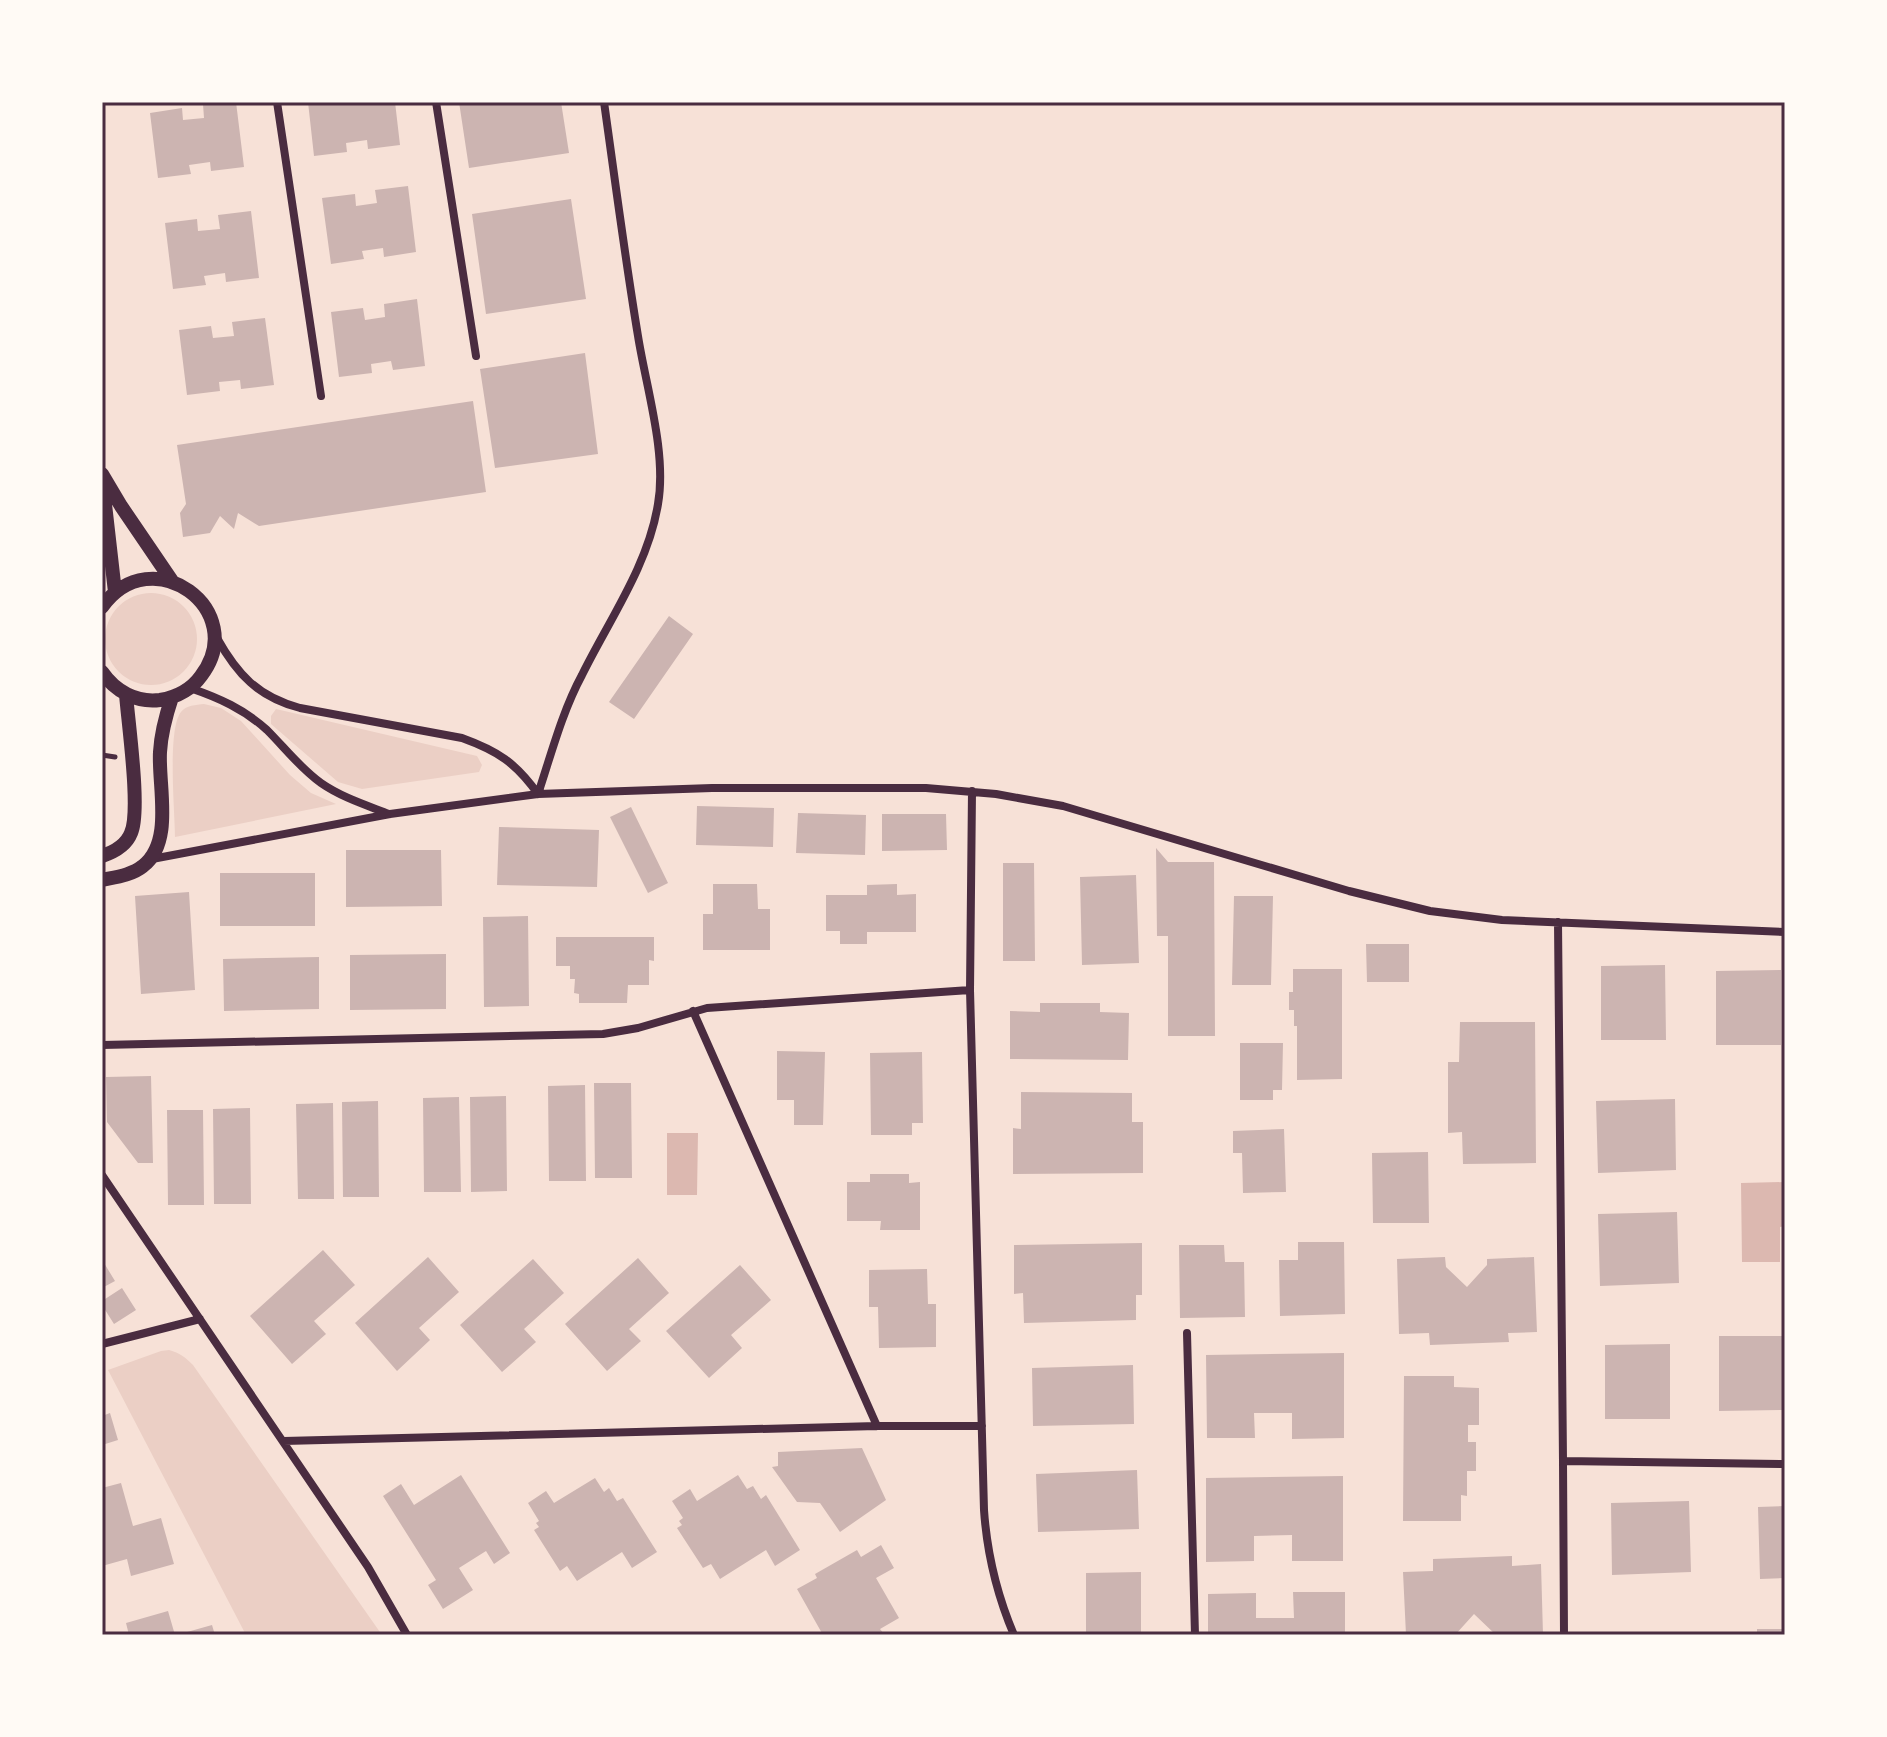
<svg xmlns="http://www.w3.org/2000/svg" width="1887" height="1737" font-family="'Fira Sans',sans-serif">
  <rect width="100%" height="100%" fill="#f7e1d7"/>
  <!-- green -->
  <path fill="#ebcfc5" d="M105 639a46 46 0 1 1 92 0a46 46 0 1 1-92 0Z
    M204,704l17,4 20,13 49,54 21,18 25,11 -161,33c0,-24 -8,-108 6,-125 5,-7 15,-7 23,-8z
    M276,709l201,47 5,9 -3,7 -117,17 -24,-7 -67,-58v-8z
    M169,1350c11,3 16,7 24,15l189,270h-136l-138,-265 53,-19z"/>
  <!-- water -->
  <path fill="#dcb8b0" d="M667,1133h31l-1,62h-30z
    M1785,1182v44l-5,1v35h-38l-1,-79z"/>
  <!-- building -->
  <path fill="#ccb4b1" d="M221,102h15l8,65 -33,4 -1,-9 -21,3 2,9 -33,4 -8,-65 32,-5 1,12 21,-2 -1,-14z
    M308,102h87l5,43 -32,4 -1,-9 -21,3 1,9 -33,4z
    M459,102h102l8,51 -100,15z
    M408,186l8,66 -32,5 -1,-9 -21,3 2,8 -33,5 -9,-66 33,-4 1,12 21,-3 -2,-13z
    M571,199l15,100 -100,15 -14,-100z
    M251,211l8,67 -33,4 -1,-9 -21,3 2,9 -33,4 -8,-66 32,-4 1,12 22,-2 -2,-14z
    M417,299l8,67 -32,4 -2,-9 -20,3 1,9 -33,4 -8,-65 32,-4 2,12 20,-3 -1,-13z
    M265,318l9,67 -33,4 -1,-9 -21,2 1,9 -33,4 -8,-65 32,-4 2,12 21,-2 -2,-14z
    M585,353l13,101 -103,14 -15,-99z
    M473,401l13,91 -227,34 -21,-13 -4,16 -14,-13 -10,17 -27,4 -3,-24 6,-9 -9,-59z
    M669,616l24,18 -59,85 -25,-17z
    M697,806l77,2 -1,39 -77,-2z
    M631,807l37,76 -20,10 -38,-76z
    M798,813l68,2 -1,40 -69,-2z
    M882,814h64l1,36 -65,1z
    M499,827l100,3 -2,57 -100,-2z
    M1156,848l12,14h46l1,174h-47v-100h-11z
    M346,850h95l1,56 -96,1z
    M1003,863h31l1,98h-32z
    M220,873h95v53h-95z
    M1136,875l3,88 -57,2 -2,-88z
    M713,884h44l1,25h12v41h-67v-36h10z
    M897,884v11l19,-1v38h-49v12h-27v-13h-14v-36h41v-10z
    M189,892l6,98 -54,4 -6,-98z
    M1234,896h39l-2,89h-39z
    M528,916l1,90 -45,1 -1,-90z
    M556,937h98v24l-5,-1v25h-21l-1,18h-48v-9l-5,-1 1,-14h-5v-13h-14z
    M1366,944h43v38h-42z
    M446,954v55l-96,1v-55z
    M319,957v52l-95,2 -1,-52z
    M1665,965l1,75h-65v-74z
    M1293,969h49v110l-45,1v-54h-3v-16h-5v-18h4z
    M1781,970v75h-65v-74z
    M1040,1003h60v9l29,1 -1,47 -118,-1v-48l30,1z
    M1460,1022h75l1,141 -73,1 -1,-32 -14,1v-71h11z
    M1240,1043h43l-1,47h-9v10h-33z
    M777,1051l48,1 -2,73h-29v-25h-17z
    M922,1052l1,71h-11v12h-41l-1,-82z
    M151,1076l2,87h-15l-31,-41 -1,-45z
    M594,1083h37l1,95h-37z
    M585,1085l1,96h-37l-1,-95z
    M1021,1092l111,1v29h11v51l-130,1v-46l8,1z
    M506,1096l1,95 -36,1 -1,-95z
    M459,1097l2,95h-37l-1,-94z
    M1675,1099l1,71 -78,3 -2,-72z
    M378,1101l1,96h-36l-1,-95z
    M333,1103l1,96h-36l-2,-95z
    M250,1108l1,96h-37l-1,-95z
    M167,1110h36l1,95h-36z
    M1284,1129l2,63 -43,1 -1,-40h-9v-22z
    M1428,1152l1,71h-56l-1,-70z
    M870,1174h39v9l11,-1v48h-40l1,-9h-34v-39h23z
    M1677,1212l2,71 -79,3 -2,-72z
    M1298,1242h46l1,72 -65,2 -1,-56h19z
    M1142,1243v52h-6v25l-112,3 -1,-30 -9,1v-49z
    M1179,1245h45l1,17h19l1,55 -65,1z
    M323,1250l32,35 -41,36 12,13 -34,30 -42,-48z
    M428,1257l31,35 -40,36 11,12 -33,31 -42,-48z
    M1445,1257l1,10 21,20 20,-22v-6l47,-2 3,75 -29,1 1,9 -79,3 -1,-12 -30,1 -2,-75z
    M638,1258l31,35 -40,36 12,12 -34,30 -42,-47z
    M533,1259l31,34 -40,36 12,13 -34,30 -42,-47z
    M104,1263l11,18 -13,7v-23z
    M740,1265l31,35 -40,35 11,13 -33,30 -43,-47z
    M927,1269l1,35h8v43l-57,1 -1,-41h-9v-37z
    M122,1288l14,22 -22,14 -12,-19v-4z
    M1719,1336h65v74l-65,1z
    M1670,1344v75h-65v-74z
    M1344,1353v85l-52,1v-26h-38l1,25h-48l-1,-83z
    M1133,1365l1,59 -101,2 -1,-58z
    M1404,1376h50v11l25,1v37h-11v17h8v29h-9v25l-6,-1v26h-58z
    M110,1413l8,27 -16,5v-29z
    M862,1448l24,52 -46,32 -20,-29 -23,-1 -25,-35 6,-1v-14z
    M1137,1470l2,59 -101,3 -2,-58z
    M461,1475l49,78 -16,11 -8,-13 -27,17 14,22 -30,19 -15,-24 8,-5 -53,-84 18,-12 13,21z
    M738,1475l9,14 6,-3 8,13 5,-4 34,55 -25,16 -9,-16 -46,29 -9,-15 -8,4 -26,-40 5,-3 -3,-4 4,-3 -11,-17 18,-12 7,12z
    M1343,1476v85h-51v-26l-38,1v25l-48,1v-84z
    M595,1478l9,14 5,-4 8,13 6,-3 34,54 -25,16 -10,-16 -45,29 -10,-15 -7,5 -26,-41 5,-3 -3,-4 3,-2 -11,-18 18,-12 8,12z
    M121,1483l12,43 28,-8 13,46 -43,12 -4,-17 -25,7v-78z
    M1689,1501l2,71 -79,3 -1,-72z
    M1785,1506v72l-25,1 -2,-72z
    M881,1545l13,23 -18,10 23,40 -19,11 4,5 -2,1h-59l-26,-46 20,-11 -2,-4 42,-24 4,7z
    M1512,1556v10l29,-2 2,71h-47l-22,-21 -19,21h-49l-3,-63 30,-1v-12z
    M1141,1572v63h-55v-62z
    M1293,1592h52v43h-137v-41l48,-1v25h38z
    M168,1611l7,24h-46l-3,-12z
    M212,1625l3,10h-35v-1z
    M1757,1629h28v6h-28z"/>
  <g fill="none" stroke-linecap="round" stroke-linejoin="round">
    <!-- path -->
    <path stroke="#4a2c40" stroke-width="5" d="M102,755l13,2"/>
    <!-- minor -->
    <path stroke="#4a2c40" stroke-width="8" d="M277,102l44,294
      M436,102l40,254
      M217,638c20,36 41,59 83,70l162,30c36,13 54,25 76,56
      M190,688c29,10 54,21 77,42 18,18 33,38 54,53 20,14 45,22 68,31
      M972,791l-2,199 14,520c3,43 13,85 30,125
      M538,794c13,-39 24,-82 44,-119 27,-55 66,-109 76,-171 9,-51 -12,-117 -20,-168 -13,-78 -23,-156 -34,-234
      M152,859l238,-45 148,-20 174,-6h214l70,6 67,12 286,85 81,20 72,9 283,12
      M1558,922l5,539 222,3
      M693,1011l184,415
      M102,1045l501,-11 35,-6 69,-20 263,-18
      M102,1175l266,392 39,68
      M1187,1333l8,302
      M102,1344l98,-25
      M284,1441l593,-15h105
      M1563,1461l1,174"/>
    <!-- tertiary -->
    <path stroke="#4a2c40" stroke-width="14" d="M102,474l19,32 51,75
      M102,478l13,114
      M102,607c50,-70 149,4 99,69 -10,14 -24,21 -41,24 -24,3 -45,-9 -58,-28
      M102,856c12,-4 24,-10 29,-23 10,-22 -3,-111 -5,-139
      M102,880c14,-3 30,-5 41,-14 31,-24 15,-80 17,-114 1,-19 6,-37 12,-55"/>
  </g>
  <!-- border -->
  <rect width="1887" height="1737" fill="none" stroke="#fffaf5" stroke-width="208"/>
  <rect x="104" y="104" width="1679" height="1529" fill="none" stroke="#4a2c40" stroke-width="3"/>
</svg>
